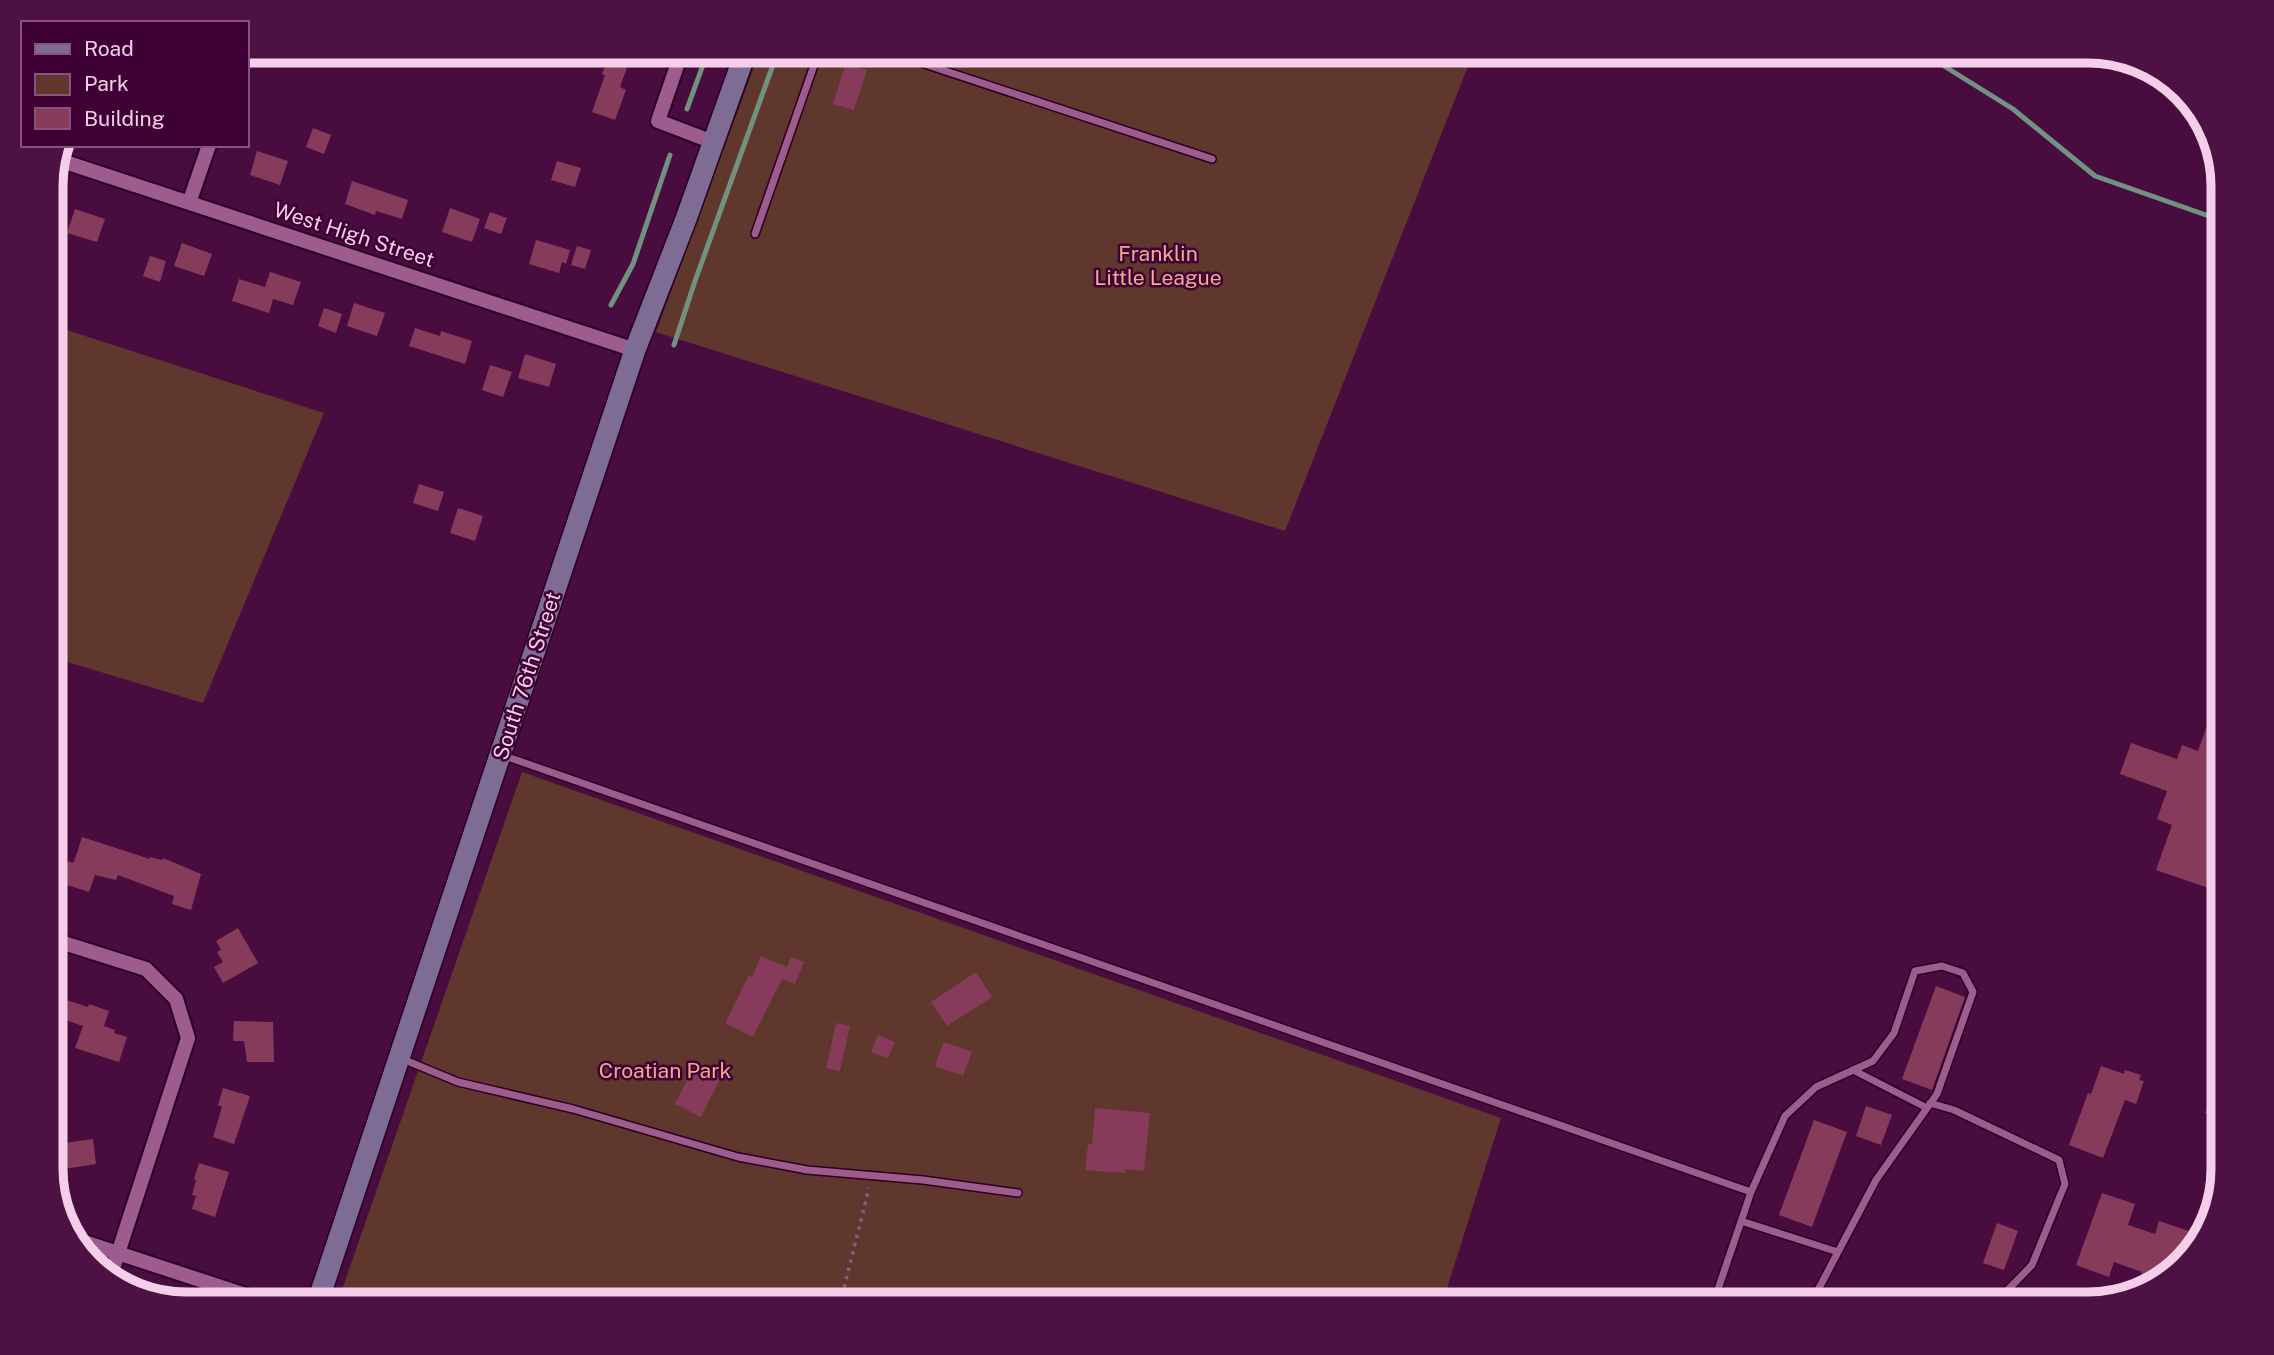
<svg xmlns="http://www.w3.org/2000/svg" width="2274" height="1355" font-family="'Public Sans',sans-serif">
  <rect width="100%" height="100%" fill="#490c3f"/>
  <!-- green -->
  <path fill="#5f372c" d="M760,51h714l-189,480 -629,-199z
    M51,325l273,88 -121,290 -152,-46z
    M522,772l979,346 -59,186h-1105z"/>
  <g fill="none" stroke-linecap="round" stroke-linejoin="round">
    <!-- stream -->
    <path stroke="#719280" stroke-width="5" d="M1920,51l93,58 82,67 128,45
      M687,109l21,-58
      M611,305l22,-41 37,-109
      M674,345l21,-64 83,-230
      M366,1297l13,7"/>
  </g>
  <!-- building -->
  <path fill="#873b5b" d="M609,55l20,7 -9,25 6,3 -11,30 -23,-8 13,-37 -3,-1z
    M846,63l21,7 -13,40 -21,-6z
    M313,128l18,7 -7,19 -18,-7z
    M257,151l31,10 -8,24 -30,-10z
    M557,161l24,7 -6,19 -24,-7z
    M352,181l56,19 -6,19 -26,-8 -1,4 -30,-11z
    M450,208l30,11 -8,23 -30,-10z
    M75,209l30,10 -8,23 -30,-9z
    M490,212l17,6 -6,16 -17,-6z
    M536,240l34,10 -4,14 -4,-2 -3,11 -30,-9z
    M182,243l30,11 -8,22 -30,-10z
    M577,246l14,4 -6,19 -14,-4z
    M150,256l16,5 -6,21 -17,-6z
    M270,272l31,10 -8,23 -20,-6 -4,14 -37,-12 7,-22 26,8z
    M354,303l31,10 -8,23 -30,-10z
    M324,308l18,6 -6,19 -18,-7z
    M415,328l25,8 1,-5 31,10 -7,23 -56,-18z
    M525,354l31,10 -7,23 -31,-9z
    M490,365l22,7 -9,25 -21,-7z
    M419,484l25,8 -6,19 -25,-8z
    M458,508l25,8 -8,25 -25,-8z
    M2221,686h2v207l-67,-23 16,-45 -15,-6 10,-28 -47,-17 11,-31 46,16 5,-14 16,6z
    M82,837l68,22v-2l12,3 1,-2 38,16 -10,36 -19,-6 2,-8 -56,-21 -2,5 -21,-5 -6,17 -28,-9 7,-22 5,2 2,-4z
    M238,928l20,35 -35,20 -9,-16 9,-5 -6,-10 4,-2 -5,-9z
    M761,956l26,11 4,-10 13,5 -9,22 -13,-5 -29,58 -28,-14 24,-48 3,2z
    M976,972l16,25 -45,29 -16,-24z
    M1936,986l29,11 -33,93 -30,-11z
    M51,995l37,12 1,-3 20,7 -5,15 11,4 -1,3 13,4 -8,25 -44,-14 8,-22 -32,-11z
    M234,1021l39,1 1,40h-27l-3,-21h-11z
    M836,1023l14,3 -10,45 -14,-3z
    M878,1035l17,7 -7,16 -17,-6z
    M944,1042l28,10 -9,24 -28,-10z
    M695,1064l26,13 -20,40 -26,-13z
    M2101,1066l23,8 1,-4 16,5 -2,5 5,1 -8,23 -11,-4 -22,58 -34,-13 19,-52 3,1z
    M2221,1067l2,1v51l-18,-6z
    M223,1088l27,8 -16,48 -21,-7 9,-30 -4,-2z
    M1866,1106l26,9 -11,30 -25,-9z
    M1095,1108l55,5 -6,58 -18,-2 -1,4 -40,-3 3,-26h4z
    M1814,1120l33,12 -35,95 -33,-12z
    M93,1139l3,25 -45,7v-26z
    M199,1163l30,9 -14,45 -23,-8 4,-13 -4,-1 4,-15 -2,-1z
    M2102,1193l33,11 -7,21 27,9 4,-13 30,10 -4,13 10,3 -40,39 -20,6 7,-20 -28,-10 -5,15 -33,-12z
    M1997,1223l21,8 -14,39 -21,-7z"/>
  <g fill="none" stroke-linecap="round" stroke-linejoin="round">
    <defs>
      <path id="lane" d="M885,51l327,108
        M755,234l64,-183
        M502,755l1249,437 -38,112
        M400,1058l58,24 115,27 165,48 69,13 116,10 95,13
        M1853,1070l74,38
        M1930,1103l24,7 105,50 6,24 -33,81 -38,39
        M1751,1192l34,-76 31,-29 57,-26 21,-28 21,-62 27,-5 21,7 10,19 -36,102 -61,86 -58,110 -12,14
        M1741,1221l97,31"/>
      <path id="street" d="M682,51l-24,70 55,21
        M59,160l576,190
        M189,203l20,-58
        M51,939l95,30 30,30 12,39 -78,240
        M69,1237l204,67"/>
      <path id="secondary" d="M317,1304l318,-954 51,-131 60,-168"/>
    </defs>
    <!-- lane casing -->
    <use href="#lane" stroke="#280022" stroke-width="10"/>
    <!-- street casing -->
    <use href="#street" stroke="#280022" stroke-width="18"/>
    <!-- secondary casing -->
    <use href="#secondary" stroke="#280022" stroke-width="24"/>
    <!-- path -->
    <path stroke="#8c5881" stroke-width="3.5" stroke-dasharray="3.5 5" stroke-linecap="butt" d="M840,1304l29,-116"/>
    <!-- lane -->
    <use href="#lane" stroke="#9e5c8e" stroke-width="7"/>
    <!-- street -->
    <use href="#street" stroke="#9e5c8e" stroke-width="14"/>
    <!-- secondary -->
    <use href="#secondary" stroke="#7f6c95" stroke-width="21"/>
  </g>
  <g text-anchor="middle" stroke-width="5" stroke-linejoin="round" paint-order="stroke">
    <!-- street labels -->
    <g font-size="21" fill="#f5cfea" stroke="#3e0034">
      <text transform="translate(354 235) rotate(18)" y="7">West High Street</text>
      <text transform="translate(527 676) rotate(-72)" y="7">South 76th Street</text>
    </g>
    <!-- park labels -->
    <g font-size="21" fill="#f4a894" stroke="#3e0034">
      <text x="1158" y="261">Franklin<tspan x="1158" dy="24">Little League</tspan></text>
      <text x="665" y="1078">Croatian Park</text>
    </g>
  </g>
  <!-- crop -->
  <path d="M0 0H2274V1355H0ZM186 63H2088A123 123 0 0 1 2211 186V1169A123 123 0 0 1 2088 1292H186A123 123 0 0 1 63 1169V186A123 123 0 0 1 186 63Z" fill="#4d1143" fill-rule="evenodd"/>
  <path fill="none" stroke="#f5cfea" stroke-width="9" d="M186 63H2088A123 123 0 0 1 2211 186V1169A123 123 0 0 1 2088 1292H186A123 123 0 0 1 63 1169V186A123 123 0 0 1 186 63Z"/>
  <!-- legend -->
  <rect x="21" y="21" width="228" height="126" fill="#3e0034" stroke="#87537d" stroke-width="2"/>
  <rect x="35" y="44" width="35" height="10" fill="#7f6c95" stroke="#87537d" stroke-width="2"/>
  <text x="84" y="56" font-size="21" fill="#f5cfea">Road</text>
  <rect x="35" y="74" width="35" height="21" fill="#5f372c" stroke="#87537d" stroke-width="2"/>
  <text x="84" y="91" font-size="21" fill="#f5cfea">Park</text>
  <rect x="35" y="108" width="35" height="21" fill="#873b5b" stroke="#87537d" stroke-width="2"/>
  <text x="84" y="126" font-size="21" fill="#f5cfea">Building</text>
</svg>
